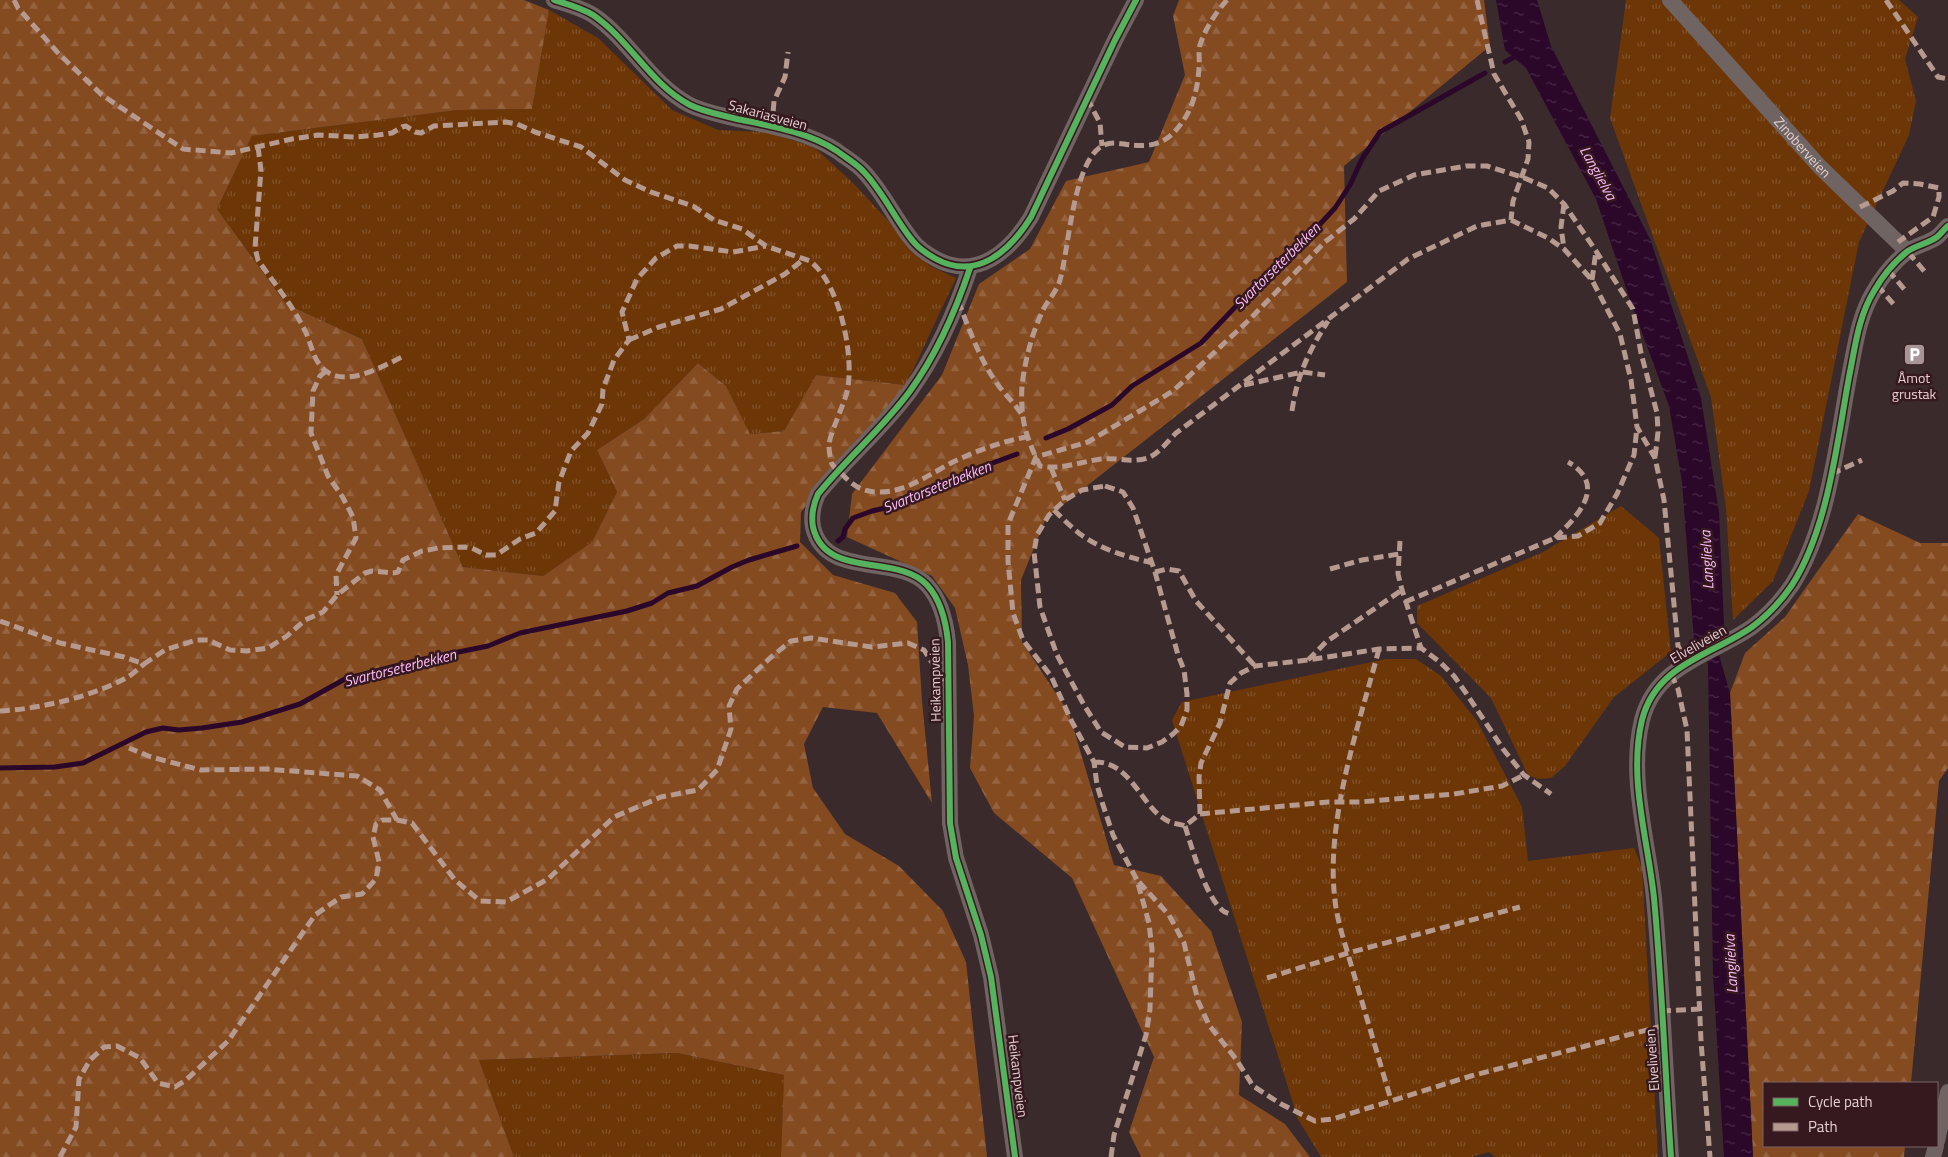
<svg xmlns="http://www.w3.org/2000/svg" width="1948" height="1157" font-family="'Titillium Web',sans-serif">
  <defs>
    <pattern id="grass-tufts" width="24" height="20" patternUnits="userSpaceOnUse" patternTransform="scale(1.25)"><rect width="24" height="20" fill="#6d3606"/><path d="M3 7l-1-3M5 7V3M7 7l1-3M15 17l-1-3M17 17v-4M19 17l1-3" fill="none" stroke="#825229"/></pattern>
    <pattern id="forest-firs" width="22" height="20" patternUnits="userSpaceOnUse" patternTransform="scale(1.25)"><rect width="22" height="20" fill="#844a20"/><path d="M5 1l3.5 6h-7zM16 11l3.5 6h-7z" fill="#95633f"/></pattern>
    <pattern id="water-ripples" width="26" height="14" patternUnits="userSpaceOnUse" patternTransform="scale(1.25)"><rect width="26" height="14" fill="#2b072a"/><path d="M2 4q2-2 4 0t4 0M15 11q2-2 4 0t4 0" fill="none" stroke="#4a2a48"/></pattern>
  </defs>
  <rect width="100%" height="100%" fill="#3a2a2c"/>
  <!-- grass -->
  <path fill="url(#grass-tufts)" d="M1626,0h273l19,17 -13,42 11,42 -7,34 -50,107 -50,249 -36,90 -40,39 -7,-112 -15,-111 -101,-279z
    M549,10l49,28 74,72 46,20 49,2 47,15 40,37 76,82 26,12 -50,107 -90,-10 -32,56 -34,3 -24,-48 -28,-23 -54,56 -47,31 20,42 -25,50 -49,34 -80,-9 -101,-228 -76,-35 -69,-95 35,-73 206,-26 74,-1z
    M1621,506l38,32 12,114 -57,45 -49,69 -14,12 -13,1 -10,-4 -37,-77 -74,-75v-17l126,-54z
    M1386,659h30l25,17 36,45 45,86 6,54 106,-13 8,19 16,290h-163l-6,-5 -18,5h-150l-23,-38 -126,-399 10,-18z
    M677,1053l107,22 -3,82h-267l-35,-97z"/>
  <!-- forest -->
  <path fill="url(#forest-firs)" d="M0,0h524l25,10 -17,99 -74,1 -206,26 -35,73 69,95 76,35 101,228 80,9 49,-34 25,-50 -20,-42 47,-31 54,-56 28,23 24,48 34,-3 32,-56 90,10 -105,127 -1,30 33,33 62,18 22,29 5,79 10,102 -55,-90 -54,-6 -19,37 9,44 32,46 54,32 44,45 23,51 21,195h-206l3,-82 -107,-22 -198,7 35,97h-514z
    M1179,0h305l6,46 -146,120 3,116 -301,236 -25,62 1,62 47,71 45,152 47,11 50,55 31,91 -3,73 46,29 25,33h-169l-12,-25 25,-75 -82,-179 -78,-65 -24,-45 4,-52 -6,-51 -13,-57 -23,-32 -85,-39 5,-43 90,-119 37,-91 51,-35 36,-68 83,-19 36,-87 -12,-59z
    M1858,514l62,29h28v225l-9,13 -28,302h-147v63h141l-1,11h-151l-23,-464 15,-40 40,-36z"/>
  <!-- water -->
  <path fill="url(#water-ripples)" d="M1496,0h41l14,46 100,195 50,157 18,114 5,113 -8,6 3,24 11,38 23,464h-29l-11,-183 -5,-309 -5,-23 -9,-2 -12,-158 -13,-76 -39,-106 -34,-101 -70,-131 -21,-18z"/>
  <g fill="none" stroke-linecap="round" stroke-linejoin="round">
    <!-- stream -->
    <path stroke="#2b072a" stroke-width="5" d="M1505,62l13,-7
      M1046,438l22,-9 44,-24 20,-19 69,-43 81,-85 27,-22 26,-28 15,-23 12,-26 18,-27 105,-59
      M838,541l5,-4 2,-8 8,-11 19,-7 30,-7 77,-36 38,-14
      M0,768l55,-1 28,-4 63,-31 17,-4 16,2 23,-2 40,-6 58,-18 45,-25 74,-19 69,-14 32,-13 107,-22 25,-8 16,-10 29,-7 35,-19 17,-7 48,-14"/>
    <!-- street -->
    <g stroke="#706462" stroke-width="16">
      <path d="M554,0c13,4 28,8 39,15 37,25 57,69 97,90 14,7 32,10 47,14 34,7 71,13 100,32 9,7 20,13 27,21 19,20 31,47 48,68 6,8 15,14 24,19 41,22 74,-8 95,-42l84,-177 21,-40"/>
      <path id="s1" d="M1670,0l150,167 88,85"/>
      <path d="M970,268c-14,42 -34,87 -60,123 -27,37 -63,67 -92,103 -5,11 -7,22 -5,33 12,53 85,26 114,58 14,15 19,37 21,57l2,181 6,35 25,77 10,42 24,180"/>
      <path d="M1937,1141l11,-49"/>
      <path d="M1671,1157c-6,-86 -9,-173 -17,-259 -6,-58 -26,-120 -12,-178 14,-56 70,-65 110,-93 15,-11 29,-26 40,-42 36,-56 45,-143 57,-208 6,-29 9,-60 25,-86 8,-14 21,-30 34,-40 9,-6 21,-8 29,-14 4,-3 7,-8 11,-11"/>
      <path d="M1933,1157l3,-11"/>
    </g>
    <!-- quiet -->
    <path stroke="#b69a8f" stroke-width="5" stroke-dasharray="10 5" stroke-linecap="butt" d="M14,0l4,8 41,46 43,41 81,54 48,4 61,-14 26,-4 37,2 23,-2 14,-2 10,-6 4,-1 9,6 6,1 13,-7 72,-4 11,2 18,8 46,15 44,33 26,12 42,14 21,14 28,9 24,17 44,15c30,23 45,96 37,131 -3,12 -18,44 -18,53 0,5 1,15 3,19 2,3 5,6 8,8 11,12 21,20 38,20 28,1 53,-19 77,-31 23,-11 46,-19 71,-24
      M1227,0c-11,12 -22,29 -27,45 -2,7 0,16 -1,23 -1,17 -5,36 -14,50 -16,25 -31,31 -61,26 -7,-1 -15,-2 -22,2 -29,17 -33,102 -42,134 -3,11 -12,20 -17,30 -11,23 -18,50 -21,76 -2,33 4,51 18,80 22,4 39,-4 61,-7 16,-2 33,5 49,-2 9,-4 19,-17 26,-24l232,-174 69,-33 34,-6 37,18 16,11 28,31 28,54 11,46 6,47 18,31 9,42 14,146 9,16
      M1477,0l17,74 27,45 8,23 -1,17 -15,42 -2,19
      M1886,0l52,77 10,2
      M1087,98l13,25 2,23
      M772,126l2,-25 11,-24 3,-25
      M258,147l3,23 -6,78 3,12c15,22 33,43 45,67 6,10 8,22 13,32 19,36 63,9 88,-3
      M1564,204l-3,23 3,22
      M1860,207l33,-16 10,-8 17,1 19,4v9l-6,20 -35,25
      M1908,252l17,20
      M1888,270l17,20
      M1592,280l4,-29
      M1877,285l18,21
      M958,301c11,27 21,57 38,81 8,12 18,20 26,33
      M629,340l30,-13 62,-18 64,-35 19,-15
      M326,371l-6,5 -7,15 -2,42 17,43 14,20 11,21 3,21 -20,37 1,20
      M1244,385l58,-13 23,3
      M1292,411c5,-36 17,-60 36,-90
      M1051,468l14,32
      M1831,474l31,-14
      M1105,486l18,6 10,16 22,64 23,83 6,15 3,24v16l-6,16 -8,8 -11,8 -15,6 -22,-1 -24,-15 -17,-27 -27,-50 -17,-48 -6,-55 3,-17 12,-20 16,-15 17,-10z
      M1054,510c8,8 17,17 26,24 22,16 47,23 73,29
      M1555,538c23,-22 53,-53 13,-76
      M1400,541l-2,33 4,16 19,58
      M1330,569l32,-9 37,-6
      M1155,572l12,-3 12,2 17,30 59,65
      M1405,602l150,-64 23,-2 22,-13 17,-29 17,-39 3,-28
      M0,621l60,22 64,14 20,7 21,-14 31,-10h12l22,10 17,1 21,-3 19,-12 18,-16 18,-8 14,-17 28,-22 7,-2 21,2 5,-1 5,-12 19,-9 16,-3 27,-1 7,1 14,7h10l24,-16 16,-6 19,-22 4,-29 12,-31 17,-18 14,-29 1,-15 11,-29 15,-20 -7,-28 15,-33 19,-21 21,-12h12l44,6 33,-6
      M1379,649c-20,76 -54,172 -44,251 1,11 4,23 7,34l49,166
      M1308,660l18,-18 76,-52
      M1671,674l7,15 9,41 14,311 9,116
      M0,711c39,-2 91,-14 126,-33 6,-3 12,-9 18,-14
      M1094,762c39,-1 47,48 76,60 4,2 10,2 15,4l15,-12 128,-12h32l94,-8 48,-8 22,-11
      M1200,814l-1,-37 2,-14 19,-40 10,-40 11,-10 14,-7 53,-6 71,-11 42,-1 20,15 13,13 12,17 37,56 21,26 27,19
      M397,820l15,3 43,57 25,21 26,1 42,-23 66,-62 47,-20 37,-7 19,-20 14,-41 -2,-23 8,-17 33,-31 21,-17 20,-3 61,9 36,-4 16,7 23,36
      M1185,826c7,22 20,69 37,84 3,3 6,3 11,5
      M1139,882l30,33 15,28 14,58 11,24 27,34 17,27 28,18 34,17 18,-2 138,-43 191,-50
      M1267,978l81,-25 172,-46
      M1661,1011l39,-2
      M60,1157l16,-30 3,-48 11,-19 14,-13 13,-1 23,12 18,25 17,4 11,-7 42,-39 87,-126 26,-18 21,-3 14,-15 3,-17 -6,-25 3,-13 6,-4h15l-17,-30 -23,-14 -92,-7 -64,1 -50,-13 -22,-9
      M1111,1157l3,-22 32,-100 4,-26 2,-60 -3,-26 -12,-43 -24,-45 -10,-30 -6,-20 -3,-23 -23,-42 -20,-44 -28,-36 -10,-27 -5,-52v-37l28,-67 52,-15 85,-51 76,-71 76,-78 29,-23 25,-28 35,-16 52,-9h21l35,11 26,11 16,16 32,47 37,58 8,44 16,60 1,19 -3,26"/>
    <defs>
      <path id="cycleway" d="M554,0c13,4 28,8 39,15 37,25 57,69 97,90 14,7 32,10 47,14 34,7 71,13 100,32 9,7 20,13 27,21 19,20 31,47 48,68 6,8 15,14 24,19 41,22 74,-8 95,-42l84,-177 21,-40
        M970,268c-14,42 -34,87 -60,123 -27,37 -63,67 -92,103 -5,11 -7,22 -5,33 12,53 85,26 114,58 14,15 19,37 21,57l2,181 6,35 25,77 10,42 24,180
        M1671,1157c-6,-86 -9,-173 -17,-259 -6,-58 -26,-120 -12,-178 14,-56 70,-65 110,-93 15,-11 29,-26 40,-42 36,-56 45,-143 57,-208 6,-29 9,-60 25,-86 8,-14 21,-30 34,-40 9,-6 21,-8 29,-14 4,-3 7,-8 11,-11"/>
    </defs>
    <!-- cycleway casing -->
    <use href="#cycleway" stroke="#36191e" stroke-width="9"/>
    <!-- cycleway -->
    <use href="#cycleway" stroke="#56b35d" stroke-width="6"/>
  </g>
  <!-- icons -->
  <defs>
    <symbol id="parking-square" viewBox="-11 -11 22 22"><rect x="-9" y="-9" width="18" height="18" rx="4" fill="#a89597" stroke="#36191e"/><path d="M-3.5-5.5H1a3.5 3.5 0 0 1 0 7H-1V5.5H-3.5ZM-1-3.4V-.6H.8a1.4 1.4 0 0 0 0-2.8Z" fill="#fff"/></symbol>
  </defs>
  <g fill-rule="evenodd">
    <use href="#parking-square" x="1902" y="342" width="25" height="25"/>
  </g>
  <g text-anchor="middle" stroke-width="5" stroke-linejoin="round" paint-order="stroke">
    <!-- street labels -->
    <g font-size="14" fill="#e4cfd1" stroke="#36191e">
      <text transform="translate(768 115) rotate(15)" y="5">Sakariasveien</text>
      <text dy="5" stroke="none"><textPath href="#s1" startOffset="198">Zinoberveien</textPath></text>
      <text transform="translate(1698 644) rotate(-30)" y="5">Elveliveien</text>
      <text transform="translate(935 680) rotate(-91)" y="5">Heikampveien</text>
      <text transform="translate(1652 1060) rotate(-94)" y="5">Elveliveien</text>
      <text transform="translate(1018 1076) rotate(83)" y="5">Heikampveien</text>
    </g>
    <!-- poi labels -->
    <g font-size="14" fill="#e4cfd1" stroke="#36191e">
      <text x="1914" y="383">Åmot<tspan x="1914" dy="16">grustak</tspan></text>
    </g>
    <!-- water labels -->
    <g font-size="15" font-style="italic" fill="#febdfb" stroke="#36191e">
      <text transform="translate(1598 173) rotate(61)" y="5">Langlielva</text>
      <text transform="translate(1277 266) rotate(-45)" y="5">Svartorseterbekken</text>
      <text transform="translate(937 487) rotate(-22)" y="5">Svartorseterbekken</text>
      <text transform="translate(1707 560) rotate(-93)" y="5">Langlielva</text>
      <text transform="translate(400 668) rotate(-14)" y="5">Svartorseterbekken</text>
      <text transform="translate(1731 964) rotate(-93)" y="5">Langlielva</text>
    </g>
  </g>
  <!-- legend -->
  <rect x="1763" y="1082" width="175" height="65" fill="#36191e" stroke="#7c6266"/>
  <rect x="1773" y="1098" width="25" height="8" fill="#56b35d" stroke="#7c6266"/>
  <text x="1808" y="1107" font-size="15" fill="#e4cfd1">Cycle path</text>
  <rect x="1773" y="1123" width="25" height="8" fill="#b69a8f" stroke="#7c6266"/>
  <text x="1808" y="1132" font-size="15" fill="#e4cfd1">Path</text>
</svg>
